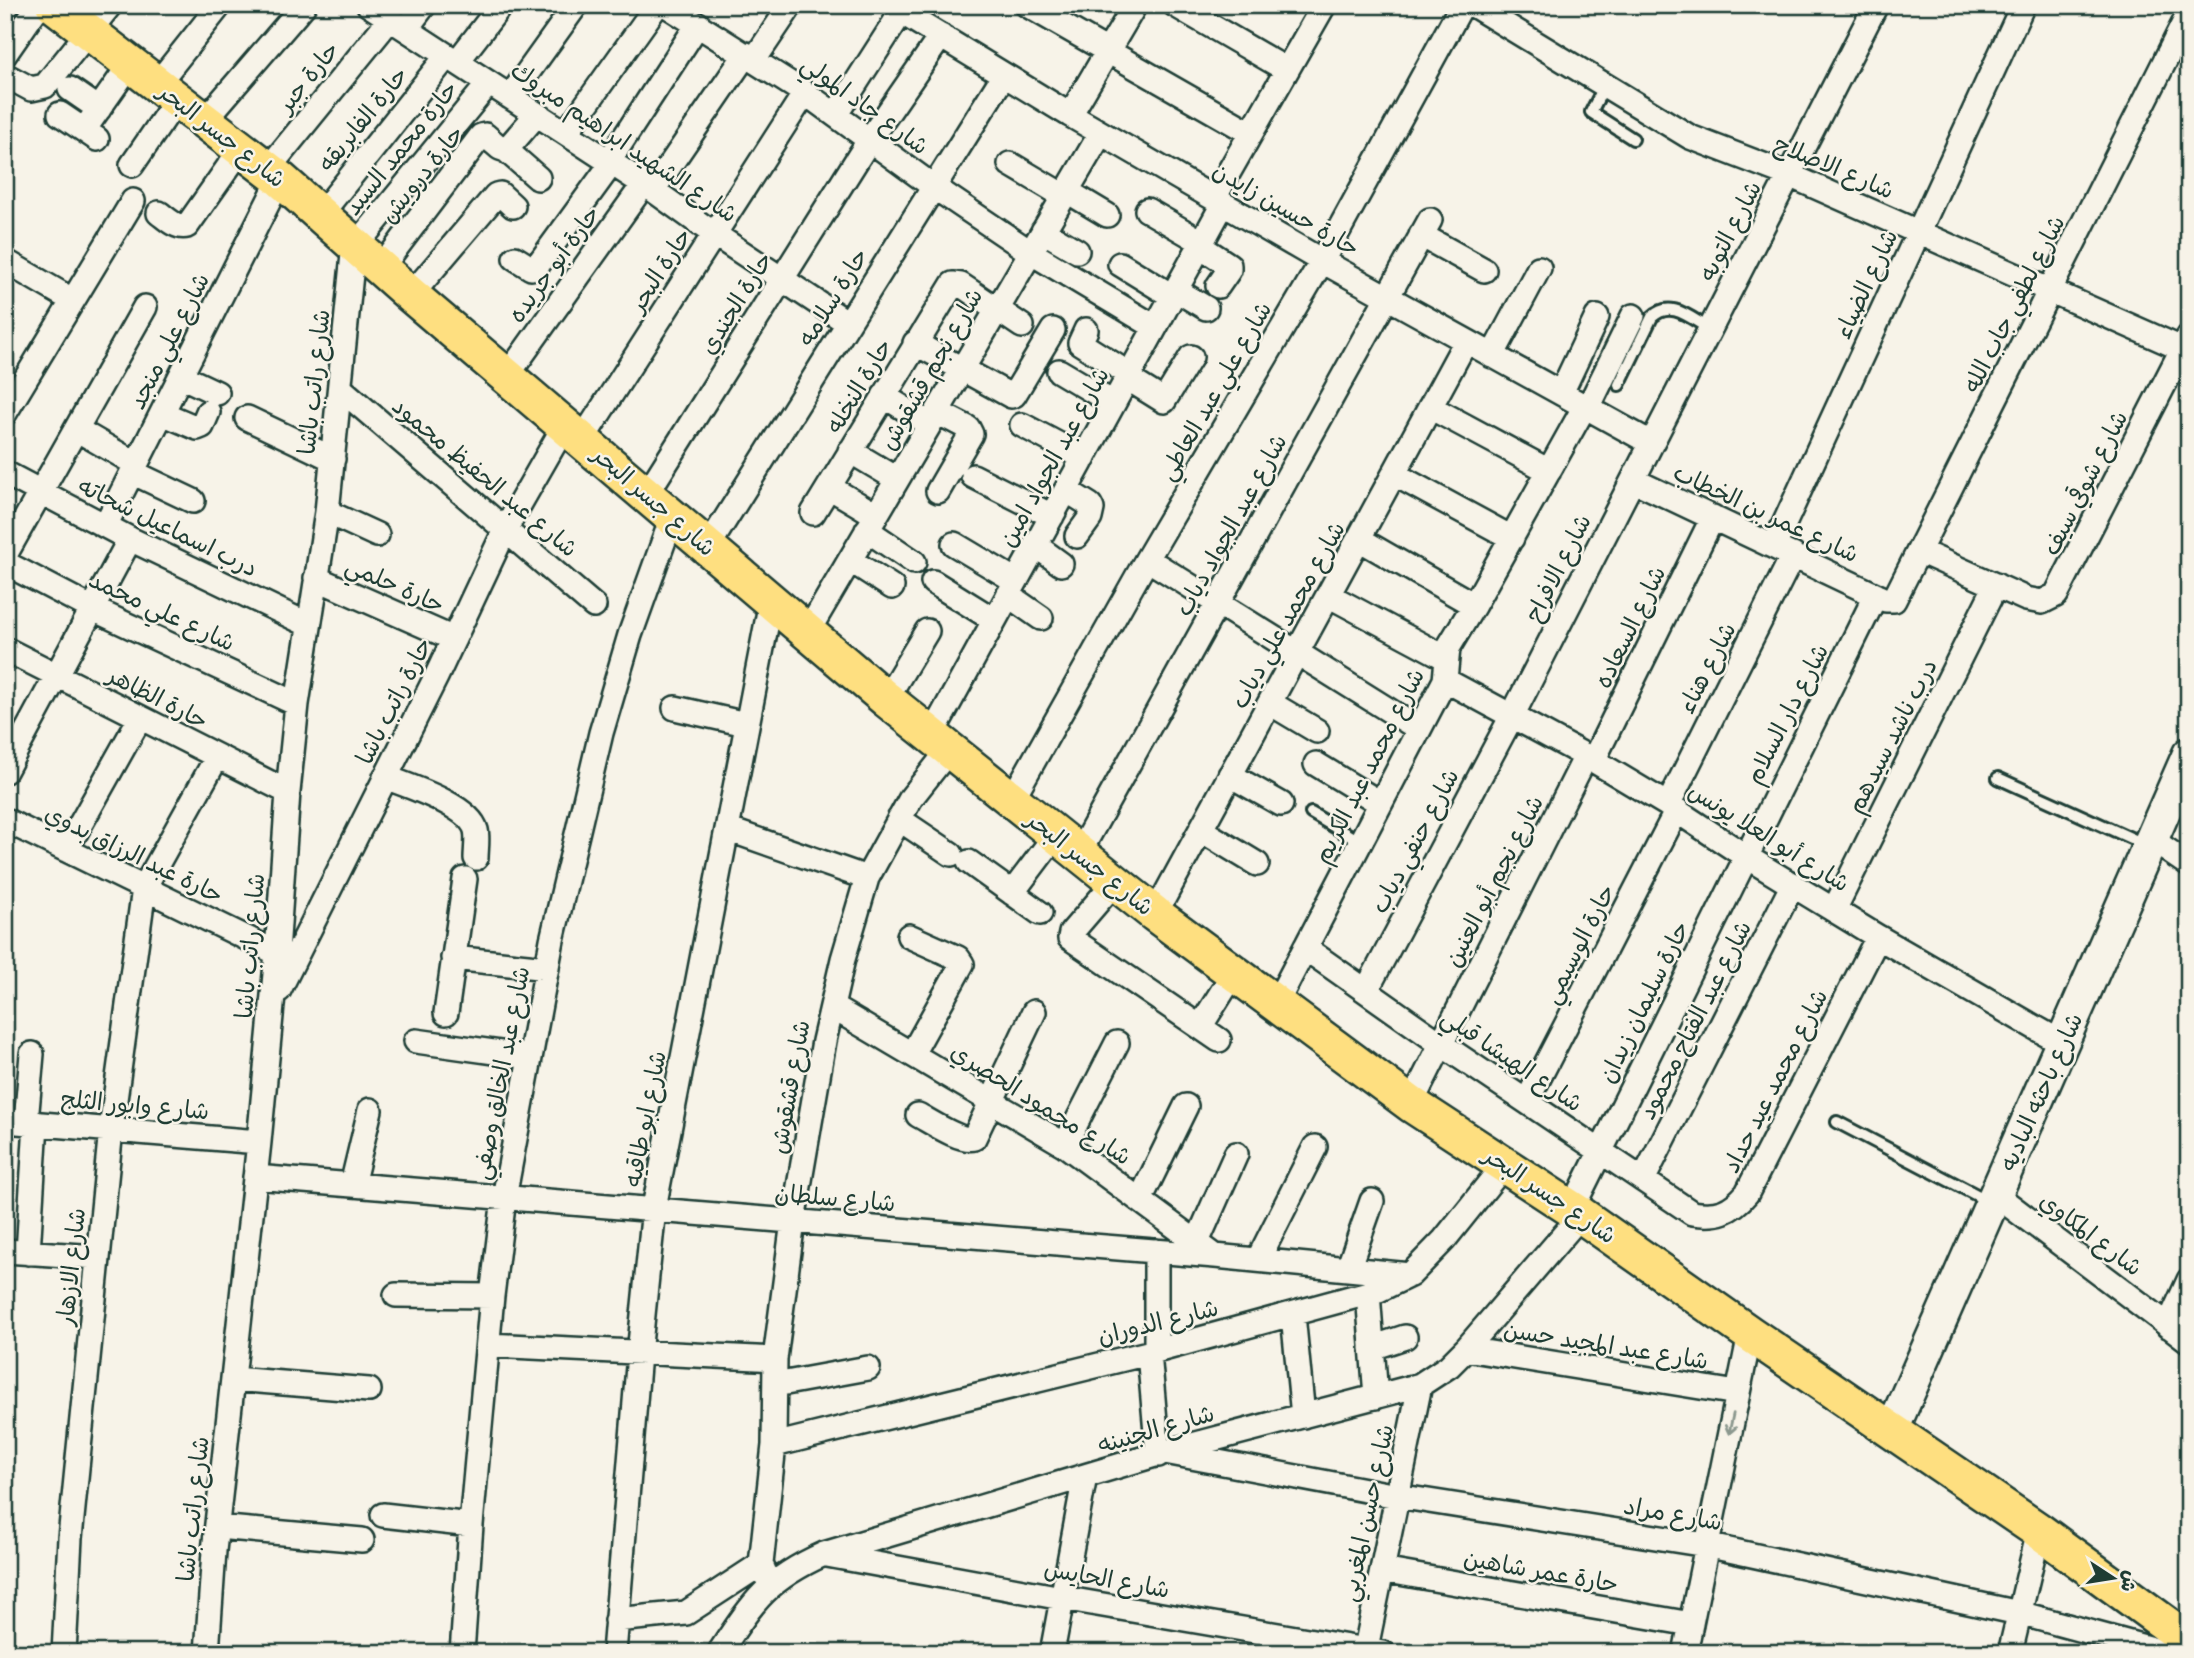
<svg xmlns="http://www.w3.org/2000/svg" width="2194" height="1658" font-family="Itim,'Playpen Sans Arabic',sans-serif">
  <rect width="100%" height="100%" fill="#f7f3e8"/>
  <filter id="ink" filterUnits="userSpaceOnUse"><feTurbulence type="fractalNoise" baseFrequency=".0143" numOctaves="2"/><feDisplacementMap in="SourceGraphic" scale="14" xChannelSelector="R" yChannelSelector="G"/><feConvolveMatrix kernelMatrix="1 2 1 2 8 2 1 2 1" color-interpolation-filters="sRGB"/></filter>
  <g filter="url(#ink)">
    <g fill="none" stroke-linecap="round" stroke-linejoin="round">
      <defs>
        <path id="lane" d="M1604,87l-13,25 42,27
          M1619,385l33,-68c19,-18 38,1 58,12
          M1998,778l148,67
          M1311,813l49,29
          M1837,1122l153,80"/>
        <path id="street" d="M369,5l284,185 61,44 134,89
          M666,5l139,88 129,94 96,65 125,75
          M1027,5l224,128
          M1175,5l112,65
          M1473,5l217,132 99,38 400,177
          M901,12l169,103 252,146 329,182
          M406,29l18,-24
          M5,54l34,-49
          M754,60l37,-55
          M457,62l44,-57
          M5,75l26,14 14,-3 65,-81
          M158,83l62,-78
          M70,89l29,20
          M510,97l66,-92
          M60,114l37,25
          M836,114l70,-109
          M1070,115l65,-110
          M205,120l99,-115
          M84,130l47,-67
          M566,133l91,-128
          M506,150l32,28
          M609,161l89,-137
          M1010,164l54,32
          M132,165l46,-67
          M268,169l122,-150
          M653,190l93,-136
          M1067,191l40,24
          M1214,198l110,-193
          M1147,210l55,32
          M159,213c8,6 18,16 28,13l54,-77
          M320,215l127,-159
          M1043,231l34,20
          M1421,235l63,35
          M1200,246l29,19v5l-11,16
          M355,247l134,-164
          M515,258l16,10 6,-2 75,-103
          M5,261l67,39
          M1120,264l52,32
          M381,268l100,-132 4,-1 15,13 6,2 31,-36
          M1176,290l30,18
          M411,295l85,-100 4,-1 13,12
          M1086,330l-6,13 49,31
          M915,343l96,53 3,-1 39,-65
          M1492,356l47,-88
          M1059,371l54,32
          M181,376l36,17
          M507,376l137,-192
          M1127,378l37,23 27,-44
          M341,389l253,217
          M1561,393l36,-76
          M884,396l45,28
          M1430,407l119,64
          M1588,408l45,-92
          M937,412l31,16 3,6 -33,57
          M5,413l128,-212
          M162,413l35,15 5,-2 6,-14
          M247,418l86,41
          M1022,425l62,33
          M76,429l60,35
          M582,440l223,-347
          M850,451l47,28
          M132,472l61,29
          M5,473l125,66 179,86
          M1394,474l118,64
          M973,476l79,40
          M1633,480l253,120h8l295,-587
          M829,487l47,28
          M1066,490l24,15 2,4 -2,9 -13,18
          M646,495l224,-356 71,-103
          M327,512l50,23
          M813,513l140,-229 8,1 61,41
          M105,526l175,-347
          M867,530l47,32
          M1359,539l115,66
          M954,544l62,37
          M1035,545l26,19
          M1774,546l249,-541
          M708,547l296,-472
          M1919,551l107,48 16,3 14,-7 133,-259
          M5,555l140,-248
          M1147,559l272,170
          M850,560l42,27
          M5,563l88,46 204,95
          M316,578l138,61
          M933,582l61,38
          M1008,595l33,23
          M1328,595l118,63
          M807,633l294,-500
          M5,649l283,143
          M1445,680l141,76 82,49 77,51 133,81 184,106
          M886,699l41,-68
          M1270,703l47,28
          M675,708l71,16
          M931,736l292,-532
          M1593,761l120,-244
          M1316,764l64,39
          M5,771l125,-232
          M1230,775l51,29
          M385,777c23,9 84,28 91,53 2,8 0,20 0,28
          M1011,801l136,-242 175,-298 140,-256
          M1668,805l125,-250
          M899,819l52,35
          M5,820l272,133
          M727,829l140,49
          M1201,830l56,34
          M2151,839l38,26
          M66,850l74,-132
          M1078,855l352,-635
          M969,862l71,51
          M1114,883l-43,50 -1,5 149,102
          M1012,893l43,-57
          M1834,910l162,-325
          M1155,914l311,-573
          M909,936l49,22 4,6 -50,90
          M1305,948l136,96 251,169c25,4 39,-1 55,-20l131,-256
          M453,958l94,10
          M279,990l157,-313 70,-149 59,-103
          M1366,991l146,-275 364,-711
          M1276,1004l169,-324 3,-32 26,-43 111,-199
          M832,1007l233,138 150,111
          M446,1013l19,-134
          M1200,1027l34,-54
          M416,1041l114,16
          M1527,1101l150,-291
          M1411,1104l175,-348
          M918,1115c13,7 43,27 56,23l60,-126
          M5,1121l254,21
          M26,1122l6,-68
          M1065,1145l52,-102
          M255,1177l960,79 195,19
          M1643,1180l150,-296
          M352,1185l18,-75
          M1996,1195l193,146
          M1140,1200l46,-94
          M1572,1209l304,-614
          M1197,1242l39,-88
          M5,1251l93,6
          M1156,1251v100
          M28,1253l8,-130
          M1258,1260l57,-113
          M1348,1269l24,-68
          M1368,1293l8,104
          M396,1295l96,1
          M1293,1315l10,101
          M2168,1326l21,-46
          M488,1345l287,14
          M1372,1348l33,-11
          M1466,1349l271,44
          M1149,1353l9,102
          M233,1379l136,11
          M775,1385l93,-17
          M774,1445l382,-94 223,-61 31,-15 34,-35 60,-75
          M1165,1452l232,44 309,49 313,68 148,40
          M383,1515l88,10
          M217,1527l145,13
          M827,1555l235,43 321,55
          M1382,1570l309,54
          M770,1585l-9,-21 13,-119 1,-86 18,-138 31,-180 19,-82 24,-81 44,-80 38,-48
          M616,1620l70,-7 75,-49
          M64,1653l6,-115 41,-409 33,-241 73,-131
          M207,1653l7,-102 45,-409 18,-189 11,-161 9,-88 30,-192 27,-268
          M462,1653l9,-128 21,-229 12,-98 48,-258 49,-207 29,-98 42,-117
          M614,1653l25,-299 15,-146 117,-607
          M719,1653c34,-51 47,-73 105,-99l341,-102 255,-67 29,-19 17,-17 115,-134
          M1052,1653l33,-177
          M1365,1653l55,-268
          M1685,1653l65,-319
          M2010,1653l29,-122"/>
        <path id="secondary" d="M1892,1430l297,-676"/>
        <path id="primary" d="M54,5l226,174 131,116 475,404 269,215 256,190 170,111 169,119 289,197 150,110"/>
      </defs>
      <!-- lane casing -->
      <use href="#lane" stroke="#1f3d34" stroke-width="16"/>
      <!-- street casing -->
      <use href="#street" stroke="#1f3d34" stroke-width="28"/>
      <!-- secondary casing -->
      <use href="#secondary" stroke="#1f3d34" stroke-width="37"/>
      <!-- primary casing -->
      <use href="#primary" stroke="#1f3d34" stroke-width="40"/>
      <!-- lane -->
      <use href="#lane" stroke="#f7f3e8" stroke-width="10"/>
      <!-- street -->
      <use href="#street" stroke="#f7f3e8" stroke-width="23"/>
      <!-- secondary -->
      <use href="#secondary" stroke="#f7f3e8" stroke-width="32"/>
      <!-- primary -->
      <use href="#primary" stroke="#fedf80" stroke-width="35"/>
    </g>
    <!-- one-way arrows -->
    <defs><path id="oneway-shaft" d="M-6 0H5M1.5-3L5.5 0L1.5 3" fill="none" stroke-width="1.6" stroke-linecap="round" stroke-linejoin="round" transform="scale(1.75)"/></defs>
    <use stroke="#8b988e" href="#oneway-shaft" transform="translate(1731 1424) rotate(102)"/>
  </g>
  <g text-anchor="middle" stroke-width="5" stroke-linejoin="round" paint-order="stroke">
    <!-- street labels -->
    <g font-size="24" fill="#1f3d34" stroke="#f7f3e8">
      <text transform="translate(308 77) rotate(-51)" y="8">حارة جبر</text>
      <text transform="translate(865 105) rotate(36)" y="8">شارع جاد المولي</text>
      <text transform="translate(363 119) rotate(-51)" y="8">حارة الفابريقه</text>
      <text transform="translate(222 135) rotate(38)" y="8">شارع جسر البحر</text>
      <text transform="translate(624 142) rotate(34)" y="8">شارع الشهيد ابراهيم مبروك</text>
      <text transform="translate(401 148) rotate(-51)" y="8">حارة محمد السيد</text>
      <text transform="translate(1834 167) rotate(23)" y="8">شارع الاصلاح</text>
      <text transform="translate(422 174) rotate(-51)" y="8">حارة درويش</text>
      <text transform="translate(1286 209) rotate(30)" y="8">حارة حسين زايدن</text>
      <text transform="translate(1730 231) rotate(-63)" y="8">شارع التوبه</text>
      <text transform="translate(554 264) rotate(-54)" y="8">حارة أبو جريده</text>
      <text transform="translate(660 270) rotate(-57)" y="8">حارة البحر</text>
      <text transform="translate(1866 284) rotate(-65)" y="8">شارع الضياء</text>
      <text transform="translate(833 297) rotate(-58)" y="8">حارة سلامه</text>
      <text transform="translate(736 303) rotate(-58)" y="8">حارة الجندي</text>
      <text transform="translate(2014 304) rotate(-63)" y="8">شارع لطفي جاب الله</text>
      <text transform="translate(169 341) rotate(-63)" y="8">شارع علي منجد</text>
      <text transform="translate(931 369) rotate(-60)" y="8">شارع نجم قشقوش</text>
      <text transform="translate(314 382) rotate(-84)" y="8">شارع راتب باشا</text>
      <text transform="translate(859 386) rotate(-59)" y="8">حارة النخله</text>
      <text transform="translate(1215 391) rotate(-60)" y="8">شارع علي عبد العاطي</text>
      <text transform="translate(1054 457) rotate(-61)" y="8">شارع عبد الجواد امين</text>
      <text transform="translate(485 477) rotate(40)" y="8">شارع عبد الحفيظ محمود</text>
      <text transform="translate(2085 483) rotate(-63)" y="8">شارع شوقي سيف</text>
      <text transform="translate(654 501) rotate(41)" y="8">شارع جسر البحر</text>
      <text transform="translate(1766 513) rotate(25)" y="8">شارع عمر بن الخطاب</text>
      <text transform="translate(1231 525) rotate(-61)" y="8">شارع عبد الجواد دياب</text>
      <text transform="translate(168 527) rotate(26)" y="8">درب اسماعيل شحاته</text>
      <text transform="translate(1558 568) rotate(-63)" y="8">شارع الافراح</text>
      <text transform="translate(395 585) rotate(24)" y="8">حارة حلمي</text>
      <text transform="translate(162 611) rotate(25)" y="8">شارع علي محمد</text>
      <text transform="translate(1288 615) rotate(-61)" y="8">شارع محمد علي دياب</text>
      <text transform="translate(1630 627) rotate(-64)" y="8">شارع السعاده</text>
      <text transform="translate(1707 668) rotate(-63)" y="8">شارع هناء</text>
      <text transform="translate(158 698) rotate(27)" y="8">حارة الظاهر</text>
      <text transform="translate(394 701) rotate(-63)" y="8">حارة راتب باشا</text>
      <text transform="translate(1787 714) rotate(-63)" y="8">شارع دار السلام</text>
      <text transform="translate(1892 736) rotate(-63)" y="8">درب ناشد سيدهم</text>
      <text transform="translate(1369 766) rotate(-63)" y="8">شارع محمد عبد الكريم</text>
      <text transform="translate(1769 837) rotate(32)" y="8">شارع أبو العلا يونس</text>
      <text transform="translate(1415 841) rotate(-62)" y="8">شارع حنفي دياب</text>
      <text transform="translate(134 854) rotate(26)" y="8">حارة عبد الرزاق بدوي</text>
      <text transform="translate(1090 863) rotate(38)" y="8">شارع جسر البحر</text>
      <text transform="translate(1494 881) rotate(-63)" y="8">شارع نجم أبو العنين</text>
      <text transform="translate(1579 944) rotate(-63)" y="8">حارة الوسيمي</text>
      <text transform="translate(250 946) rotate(-85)" y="8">شارع راتب باشا</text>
      <text transform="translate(1644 1002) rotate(-64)" y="8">حارة سليمان زيدان</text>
      <text transform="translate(1695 1020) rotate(-63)" y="8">شارع عبد الفتاح محمود</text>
      <text transform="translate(1512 1060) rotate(34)" y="8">شارع الهيشا قبلي</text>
      <text transform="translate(501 1073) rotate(-79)" y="8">شارع عبد الخالق وصفي</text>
      <text transform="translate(1775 1081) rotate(-63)" y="8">شارع محمد عيد حداد</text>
      <text transform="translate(790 1087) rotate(-80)" y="8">شارع قشقوش</text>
      <text transform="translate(2041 1092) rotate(-66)" y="8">شارع باحثه الباديه</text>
      <text transform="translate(1041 1104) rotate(32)" y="8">شارع محمود الحصري</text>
      <text transform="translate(135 1105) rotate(5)" y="8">شارع وابور الثلج</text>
      <text transform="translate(645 1119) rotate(-79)" y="8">شارع ابو طاقيه</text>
      <text transform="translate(1550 1195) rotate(34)" y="8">شارع جسر البحر</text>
      <text transform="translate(835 1198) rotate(5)" y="8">شارع سلطان</text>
      <text transform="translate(2091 1234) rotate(37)" y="8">شارع المكاوي</text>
      <text transform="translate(71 1267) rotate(-84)" y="8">شارع الازهار</text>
      <text transform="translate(1158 1322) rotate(-14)" y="8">شارع الدوران</text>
      <text transform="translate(1606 1345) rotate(9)" y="8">شارع عبد المجيد حسن</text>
      <text transform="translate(1156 1429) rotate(-16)" y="8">شارع الجنينه</text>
      <text transform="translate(193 1509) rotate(-84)" y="8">شارع راتب باشا</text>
      <text transform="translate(1367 1513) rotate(-78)" y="8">شارع حسن المغربي</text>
      <text transform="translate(1673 1514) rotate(10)" y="8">شارع مراد</text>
      <text transform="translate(1541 1571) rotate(10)" y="8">حارة عمر شاهين</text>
      <text transform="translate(1107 1579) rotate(10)" y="8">شارع الحايس</text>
    </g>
  </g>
  <!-- margin -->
  <rect width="2194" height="1658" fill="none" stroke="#f7f3e8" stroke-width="28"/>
  <rect x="14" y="14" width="2166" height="1630" fill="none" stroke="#1f3d34" stroke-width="2.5" filter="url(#ink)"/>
  <!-- north arrow -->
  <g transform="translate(2113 1578) rotate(102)" stroke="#f7f3e8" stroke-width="5" paint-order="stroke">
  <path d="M0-5L12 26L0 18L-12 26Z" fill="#1f3d34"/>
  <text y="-10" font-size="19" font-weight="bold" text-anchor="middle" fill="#1f3d34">ش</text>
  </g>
</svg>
